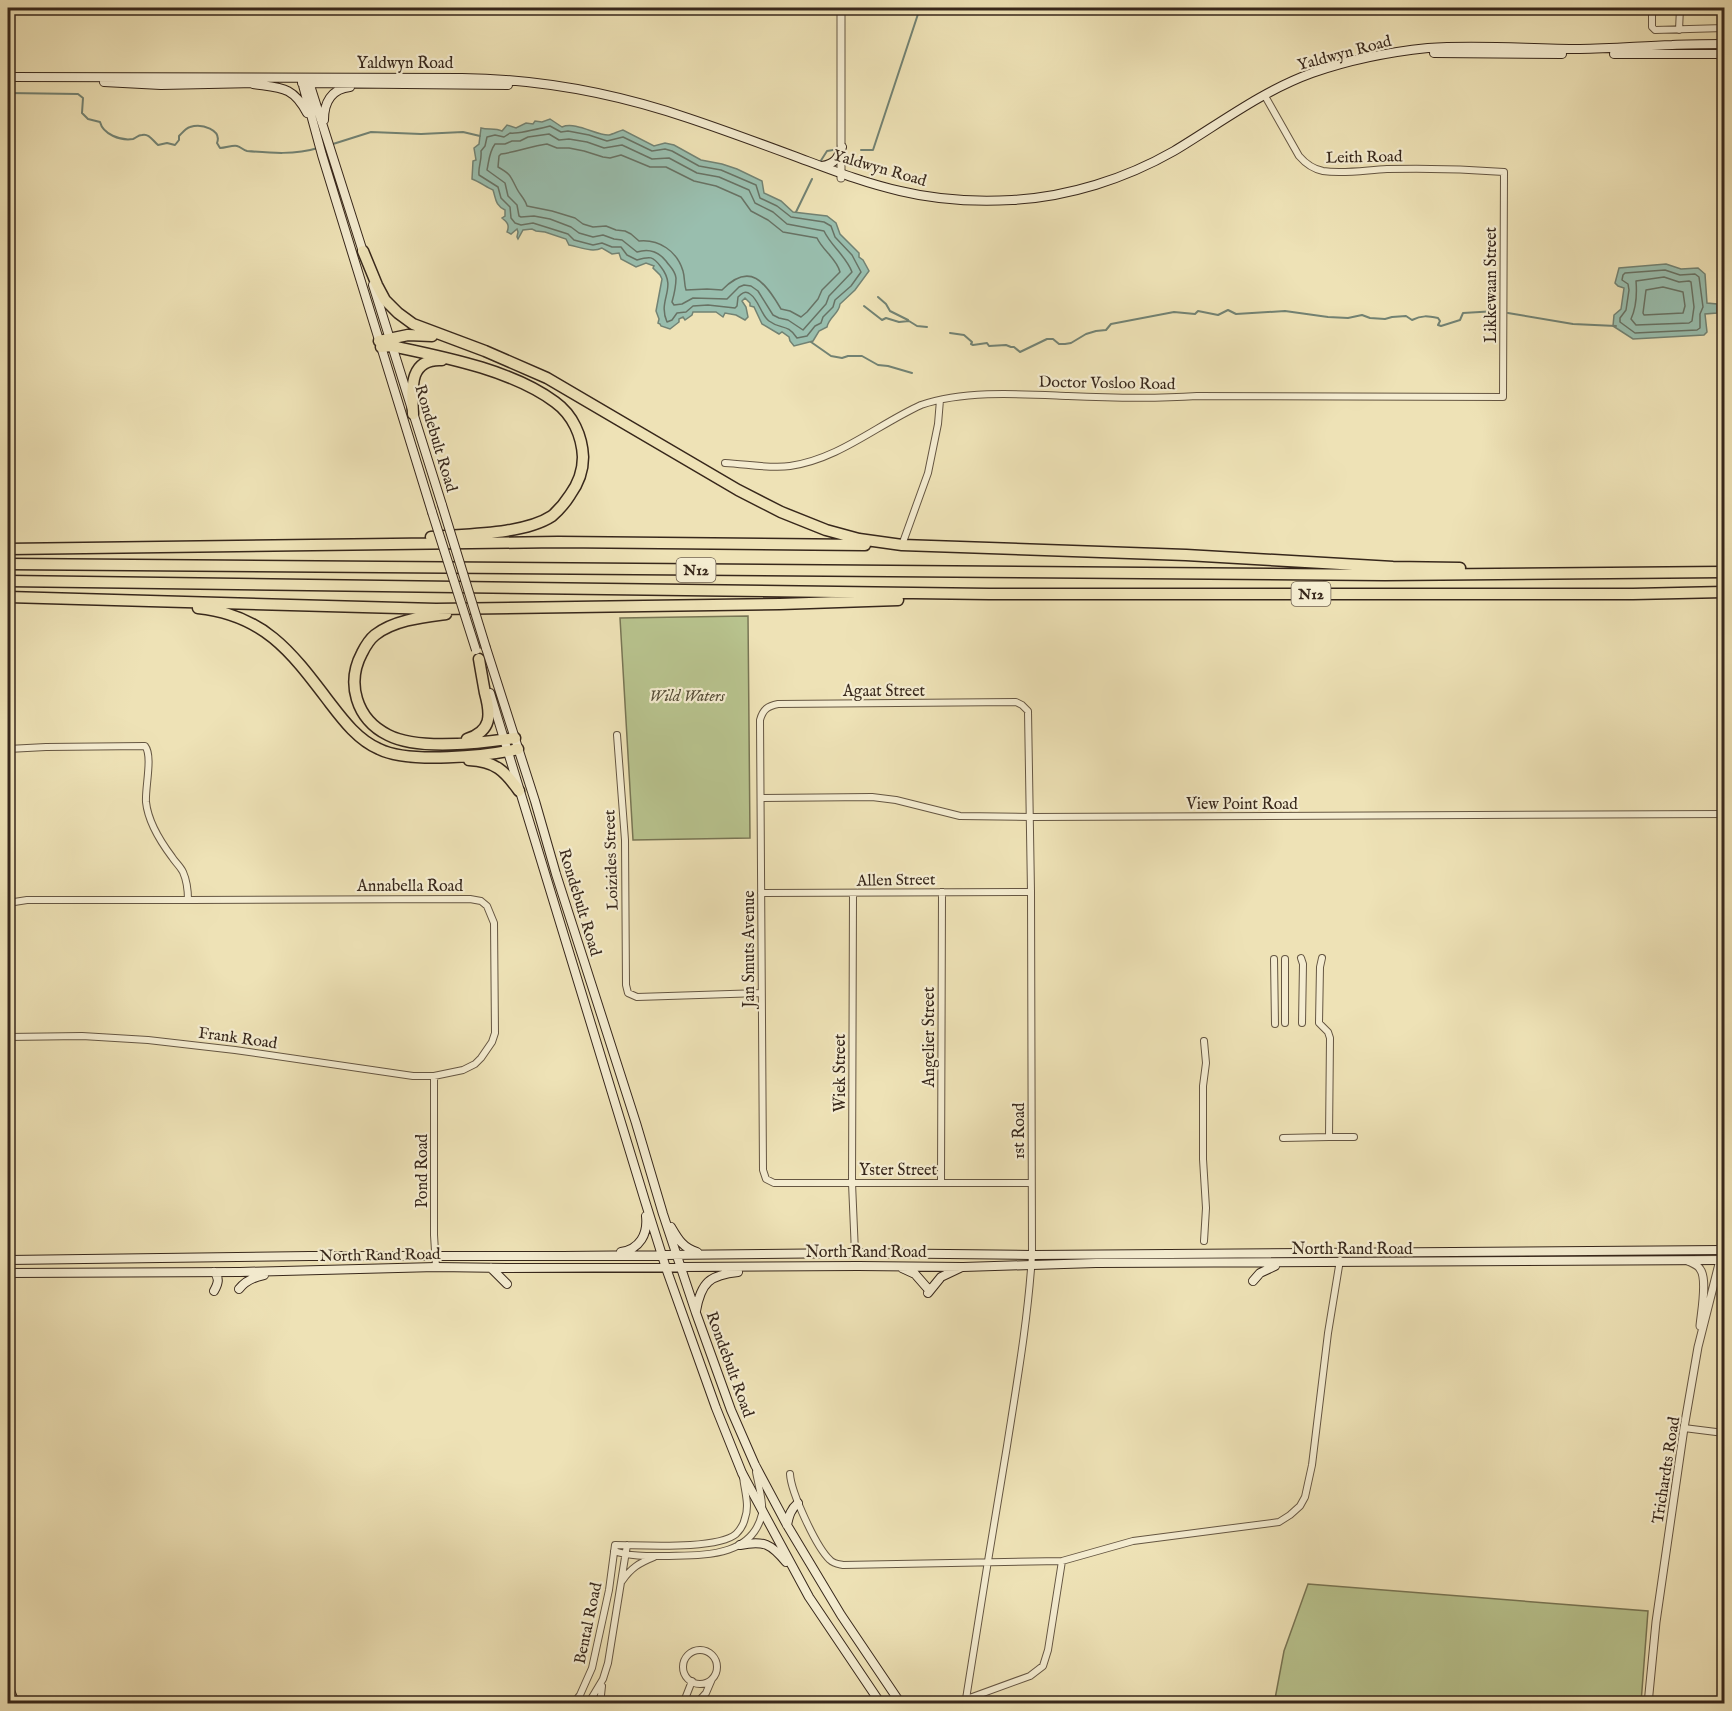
<svg xmlns="http://www.w3.org/2000/svg" width="1732" height="1711" font-family="'IM FELL English',serif">
  <rect width="100%" height="100%" fill="#eee2b6"/>
  <filter id="stains"><feTurbulence type="fractalNoise" baseFrequency=".00333" numOctaves="4"/><feColorMatrix values="0 0 0 0 .2 0 0 0 0 .09 0 0 0 0 .02 0 0 0 .5 -.17"/></filter>
  <radialGradient id="worn" r=".72"><stop offset=".6" stop-color="#630" stop-opacity="0"/><stop offset="1" stop-color="#630" stop-opacity=".3"/></radialGradient>
  <!-- green -->
  <path fill="#b8c38e" stroke="#787554" stroke-width="1.5" d="M748,616l2,222 -117,2 -13,-222z
    M1308,1584l340,27 -7,92 -367,1 10,-53z"/>
  <!-- water -->
  <path fill="#99beae" stroke="#728273" stroke-width="1.5" d="M550,119l12,8c14,-6 35,9 47,8 4,-1 10,-4 14,-5l31,16 11,-3 9,2 27,15 21,4 15,5 25,12 2,12 17,8 12,11 34,4 9,7 4,11 19,19v4l4,3 6,11 -14,19 -15,14c-1,10 -11,13 -13,23l-8,4 -6,10 -19,5 -4,-5 -1,-4 -7,-5 -3,2 -17,-10 -8,-17 -4,-1v-3l-5,-5 -3,3 4,6 2,10 -3,3 -9,-5 -11,-2 -2,4 -7,-5h-23l-1,3 -7,5 -2,-3 -4,2v3l-9,7 -9,-3 -1,-2 -2,-1 1,-4 -3,-8 6,-32 -2,-4 -7,-7 1,-2 -8,-3 -10,4 -15,-8 -2,-6 -7,1 -10,-6c-10,5 -22,-1 -33,-3l-3,-6 -21,-7 -9,-1 -4,-2 -9,1 -5,9 -1,-2 1,-5 -1,-3 -6,5 -4,-2c3,-7 0,-10 -5,-14l3,-2v-6c-10,-5 -9,-11 -12,-20 -7,-3 -13,-8 -21,-11l1,-18 3,-1 -2,-12 5,-4 2,-16c7,2 14,0 21,3l5,-6 9,3 10,-5 7,1 2,-3 7,1z
    M1666,264l15,5 17,-1 7,6 2,29 10,1v9l-12,1 2,18 -3,3 -71,4 -20,-13 1,-11 7,-6 3,-21 -6,-2 -3,-3 4,-15z"/>
  <g fill="none" stroke-linecap="round" stroke-linejoin="round">
    <!-- shore -->
    <path stroke="#687264" stroke-width="1.5" d="M550,126l11,6 7,-1 21,4 18,6 16,-4 29,14 13,-2 7,2 27,15 22,4 35,15 4,13 17,8 14,11 33,5 7,4 4,11 17,18 9,17 -10,14 -16,14 -2,7 -10,10 -2,6 -6,3 -8,10 -10,2c-10,-15 -16,-8 -28,-17 -8,-6 -10,-21 -19,-27 -5,-4 -9,0 -12,3l-1,9 -2,2 -27,-3 -15,1 -7,6 -9,1 -5,7 -5,2c-10,-23 11,-33 -6,-55 -8,-11 -11,-11 -24,-7l-10,-5 -6,-8h-9l-10,-4 -9,2 -19,-5 -6,-6 -35,-11 -12,2 -6,-2 -4,-5 -1,-11 -9,-9 -3,-11 -19,-12c-1,-9 3,-14 2,-24l4,-5 2,-9 8,-2 9,2 6,-4c6,1 32,-5 40,-7z
      M549,134l10,6 10,-1 18,3 17,6 18,-3 30,14 17,-1 28,15 22,4 30,13 6,13 18,9 14,12 37,7c7,15 22,25 28,41l-23,24 -3,8 -23,26 -15,-10 -9,-2 -6,-3 -15,-24 -7,-5 -7,-1 -5,2 -12,12 -34,-1 -11,6 -8,1 -2,-3c2,-7 4,-16 4,-24 -1,-8 -6,-11 -10,-17 -8,-10 -17,-13 -29,-9l-15,-12 -8,-1 -11,-4 -10,2 -14,-4 -8,-6 -21,-8 -16,-3 -13,1 -2,-1 -2,-11 -9,-9 -3,-13 -18,-13c2,-9 2,-18 8,-26h10l7,-3h8l8,-4z
      M547,144l10,4h12l15,3 19,6 7,1 11,-3 29,12h16l28,14 22,5 25,11 10,14 17,9 15,12 34,6c6,13 20,21 23,34l-18,18 -4,9 -11,13 -6,5 -11,-6 -9,-2c-16,-27 -31,-48 -59,-19l-15,-1 -21,1c-2,-6 -1,-12 -3,-19 -6,-20 -24,-32 -44,-30l-8,-7 -6,-3 -9,-1 -10,-4 -13,1 -10,-3 -8,-6 -23,-7 -25,-5c-2,-7 -7,-11 -10,-17 -7,-13 -5,-14 -19,-22l1,-11 2,-2c16,-2 30,-8 46,-10z
      M1665,270l15,5 15,-1 4,3 4,30 -3,7v14l-3,2 -62,3 -15,-11v-4l6,-8 3,-20 -1,-6 -6,-4 1,-5 2,-2z
      M1664,277l15,5 10,-1 2,1 3,25 -2,14 -3,2 -53,2 -5,-6c5,-11 6,-26 5,-38z
      M1663,287l20,5 2,14 -2,7 -39,2 -1,-2 3,-23z"/>
    <!-- stream -->
    <path stroke="#728273" stroke-width="2" d="M8,93l70,1 5,4 -1,15 6,6 12,3c3,12 20,19 33,17 3,-1 5,-4 9,-4 7,-2 11,6 16,10l9,-2 8,2 4,-5v-4c3,-3 7,-8 11,-9 12,-4 32,3 27,16l3,5c6,0 12,-3 17,-2 4,1 6,4 10,5 24,2 48,4 71,-3
      M333,144l38,-12 50,2 42,-2 17,4
      M861,150h12l47,-142
      M820,162l7,-11 6,-1
      M796,212l16,-33
      M878,297l8,7 4,7 18,9
      M864,306l18,14 4,-2 13,4 10,-1 8,5 10,1
      M1508,313l65,11 43,2
      M950,333l14,2 8,7 -1,2 2,1 14,-2 2,3 17,-1 5,2h3l6,5 27,-13h6l6,5h6l6,-1 15,-9 10,-3 10,-1 5,-6 63,-12 21,2 3,-3 20,4 10,-5 8,4 49,-3 43,6 20,1 14,-3 8,3 15,1 7,-2 14,-1 6,4c10,-5 16,-4 26,-2l2,3 -2,4 3,1 19,-6 3,-7 34,-2
      M811,342l20,14 11,2 6,-2h14l16,9 10,1 24,7"/>
    <defs>
      <path id="minor" d="M1652,8v19l3,3 69,-2
        M1679,30l1,-22
        M725,463c21,1 46,6 65,3 49,-7 87,-41 131,-61 44,-15 100,-11 147,-9 43,2 86,3 129,0l306,1 1,-225c-39,-3 -78,-4 -117,-3 -21,1 -43,5 -64,2 -10,-2 -18,-8 -24,-15l-34,-60
        M902,545l26,-72 10,-49 2,-24
        M617,735l8,105 1,145 2,8 9,4 124,-4
        M8,749l38,-2 99,-1c8,10 0,41 1,56 2,19 14,39 26,55 3,5 8,9 11,15 4,9 5,18 5,28l282,-1 11,2 6,5 7,17 1,110 -3,9 -11,16 -6,6 -12,6 -29,6h-21l-178,-26 -87,-10 -66,-4 -74,1
        M762,798l110,-1 24,3 64,16 71,1 693,-3
        M761,893l270,-1
        M853,893l-1,290 3,70
        M8,903l19,-3h161
        M1301,958l2,6 -1,59
        M1274,959l1,65
        M1285,1023v-64
        M434,1076v159l2,32
        M1329,1137h25
        M1283,1138l46,-1 1,-99 -2,-6 -9,-9 1,-56 2,-9
        M941,1182l1,-290
        M1204,1241l2,-33 -3,-49v-73l3,-23 -2,-22
        M1684,1428l40,5
        M790,1474c1,18 26,73 40,86 4,4 8,4 13,5l219,-4 71,-20 146,-19 11,-7 10,-9 5,-9 7,-32 16,-132 12,-73
        M614,1551c18,6 36,5 55,5 35,-1 83,1 93,-42 2,-10 -4,-31 -6,-42
        M622,1581c9,-13 17,-18 32,-24
        M683 1667a17 17 0 1 1 34 0a17 17 0 1 1-34 0Z
        M966,1699c13,-84 27,-169 41,-253 10,-64 21,-127 25,-191l-1,-363 -3,-181 -6,-6 -6,-3 -238,2c-10,2 -15,5 -18,16l3,450 3,9 8,4h257
        M573,1704l7,-9 12,-27 17,-78 6,-45c27,0 102,5 121,-11 4,-4 8,-11 9,-16 5,-13 -1,-29 -2,-42
        M588,1704l15,-25 5,-16 19,-118
        M600,1704l2,-18
        M683,1704l9,-23
        M696,1704l10,-11 6,-14
        M953,1704l77,-28 13,-10 5,-16 14,-89"/>
      <path id="tertiary" d="M841,178v-170
        M1688,1261c4,2 10,4 12,8 8,10 1,44 0,57
        M1648,1704l8,-82 28,-194 14,-81 26,-103"/>
      <path id="secondary" d="M1434,53l128,1
        M1614,54h110
        M8,77l454,1c77,1 153,15 226,40 36,12 71,25 106,38 35,13 70,27 106,35 37,9 74,11 112,9 56,-3 113,-21 162,-49 45,-27 88,-60 138,-78 37,-13 77,-21 116,-25 50,-4 101,1 152,1 30,0 61,-3 92,-4 17,-1 35,-1 52,-1
        M301,78l21,77 110,357
        M308,79l56,176
        M104,82l57,3 98,-2
        M302,83l206,2
        M253,84c28,4 40,2 54,29
        M324,120c0,-17 7,-31 26,-33
        M822,166c13,-2 16,-8 20,-19
        M373,285l69,220
        M486,648l49,153 21,73 80,249 27,91 33,99 35,97 24,55 32,60 54,90 60,89
        M490,693l155,508 21,67 50,140 26,65 67,124 72,107
        M671,1227c7,12 12,21 26,25
        M621,1252c19,-3 27,-18 25,-36
        M8,1260l302,-4h253l292,-3 177,2 692,-5
        M491,1268l16,16
        M902,1268l13,6 14,16
        M8,1273l232,-1 196,-5 71,1 351,-2 105,1 133,-4 628,-3
        M1253,1281l7,-8 15,-7
        M239,1289c6,-8 15,-12 25,-14
        M214,1291c4,-7 6,-13 0,-19
        M928,1293l13,-16 19,-9
        M696,1311c5,-29 14,-36 42,-39
        M787,1525c2,-10 4,-16 11,-22
        M740,1545c24,-5 31,-1 46,17"/>
      <path id="primary" d="M8,1687l7,17"/>
      <path id="motorway" d="M363,251l14,34 8,15 13,13 15,11 72,27 62,27 191,112 43,22 45,18 33,9 43,6 284,10 207,12 67,1
        M379,341l29,-6 24,1
        M381,347l11,-1c52,11 120,24 163,56 18,13 27,34 28,55 0,14 -5,27 -13,38 -5,8 -11,15 -18,21 -29,19 -87,18 -121,21
        M413,414c-1,-24 -5,-56 29,-54
        M8,549l550,-7 307,3
        M8,564l1377,11 339,-3
        M8,581l981,13h644l91,-2
        M8,597l428,12 344,-5 118,-4
        M198,608c67,7 94,45 132,95 13,17 28,37 49,46 30,15 107,7 139,0
        M446,614c-23,3 -52,6 -71,21 -5,4 -10,12 -13,18 -16,30 -6,66 26,82 31,16 93,8 127,3
        M467,739c25,-8 24,-24 18,-46 -2,-11 -4,-22 -6,-34
        M469,760c26,1 36,11 50,31"/>
    </defs>
    <!-- minor casing -->
    <use href="#minor" stroke="#655642" stroke-width="8"/>
    <!-- tertiary casing -->
    <use href="#tertiary" stroke="#655642" stroke-width="9"/>
    <!-- secondary casing -->
    <use href="#secondary" stroke="#37271b" stroke-width="10"/>
    <!-- primary casing -->
    <use href="#primary" stroke="#37271b" stroke-width="11"/>
    <!-- motorway casing -->
    <use href="#motorway" stroke="#37271b" stroke-width="13"/>
    <!-- minor -->
    <use href="#minor" stroke="#f4ecd0" stroke-width="6"/>
    <!-- tertiary -->
    <use href="#tertiary" stroke="#f4ecd0" stroke-width="7"/>
    <!-- secondary -->
    <use href="#secondary" stroke="#f4ecd0" stroke-width="8"/>
    <!-- primary -->
    <use href="#primary" stroke="#eee2b6" stroke-width="9"/>
    <!-- motorway -->
    <use href="#motorway" stroke="#eee2b6" stroke-width="10"/>
    <defs>
      <path id="secondary-bridge" d="M442,505l44,143
        M432,512l44,138"/>
    </defs>
    <!-- secondary-bridge casing -->
    <use href="#secondary-bridge" stroke="#37271b" stroke-width="10" stroke-linecap="butt"/>
    <!-- secondary-bridge -->
    <use href="#secondary-bridge" stroke="#f4ecd0" stroke-width="8"/>
  </g>
  <g text-anchor="middle" stroke-width="4.5" stroke-linejoin="round" paint-order="stroke">
    <!-- shield labels -->
    <g fill="#f4ecd0" stroke="#706251" stroke-width="1.5">
      <rect x="676.5" y="558" width="39" height="24" rx="4.5"/>
      <rect x="1291.5" y="582" width="39" height="24" rx="4.5"/>
    </g>
    <g font-size="15" font-weight="bold" fill="#37271b">
      <text x="696" y="575">N12</text>
      <text x="1311" y="599">N12</text>
    </g>
    <!-- street labels -->
    <g font-size="16" fill="#37271b" stroke="#f4ecd0">
      <text transform="translate(1344 52) rotate(-15)" y="6">Yaldwyn Road</text>
      <text x="405" y="68">Yaldwyn Road</text>
      <text transform="translate(1364 156) rotate(-1)" y="6">Leith Road</text>
      <text transform="translate(880 167) rotate(16)" y="6">Yaldwyn Road</text>
      <text transform="translate(1490 285) rotate(-90)" y="6">Likkewaan Street</text>
      <text transform="translate(1107 382) rotate(1)" y="6">Doctor Vosloo Road</text>
      <text transform="translate(437 438) rotate(73)" y="6">Rondebult Road</text>
      <text x="884" y="696">Agaat Street</text>
      <text x="1242" y="809">View Point Road</text>
      <text transform="translate(610 860) rotate(-92)" y="6">Loizides Street</text>
      <text transform="translate(896 879) rotate(-1)" y="6">Allen Street</text>
      <text x="410" y="891">Annabella Road</text>
      <text transform="translate(581 902) rotate(73)" y="6">Rondebult Road</text>
      <text transform="translate(748 949) rotate(-90)" y="6">Jan Smuts Avenue</text>
      <text transform="translate(238 1037) rotate(8)" y="6">Frank Road</text>
      <text transform="translate(928 1037) rotate(-90)" y="6">Angelier Street</text>
      <text transform="translate(839 1073) rotate(-90)" y="6">Wiek Street</text>
      <text transform="translate(1018 1131) rotate(-90)" y="6">1st Road</text>
      <text x="898" y="1175">Yster Street</text>
      <text transform="translate(421 1171) rotate(-90)" y="6">Pond Road</text>
      <text x="1352" y="1254">North Rand Road</text>
      <text x="866" y="1257">North Rand Road</text>
      <text transform="translate(380 1254) rotate(-1)" y="6">North Rand Road</text>
      <text transform="translate(731 1364) rotate(70)" y="6">Rondebult Road</text>
      <text transform="translate(1665 1470) rotate(-81)" y="6">Trichardts Road</text>
      <text transform="translate(587 1623) rotate(-78)" y="6">Bental Road</text>
    </g>
    <!-- park labels -->
    <g font-size="16" font-style="italic" fill="#574e38" stroke="#f4ecd0">
      <text x="687" y="701">Wild Waters</text>
    </g>
  </g>
  <!-- margin -->
  <rect width="1732" height="1711" fill="none" stroke="#eee2b6" stroke-width="30"/>
  <rect x="9" y="9" width="1714" height="1693" fill="none" stroke="#37271b" stroke-width="3"/>
  <rect x="15" y="15" width="1702" height="1681" fill="none" stroke="#37271b" stroke-width="1.5"/>
  <rect width="100%" height="100%" filter="url(#stains)"/>
  <rect width="100%" height="100%" fill="url(#worn)"/>
</svg>
